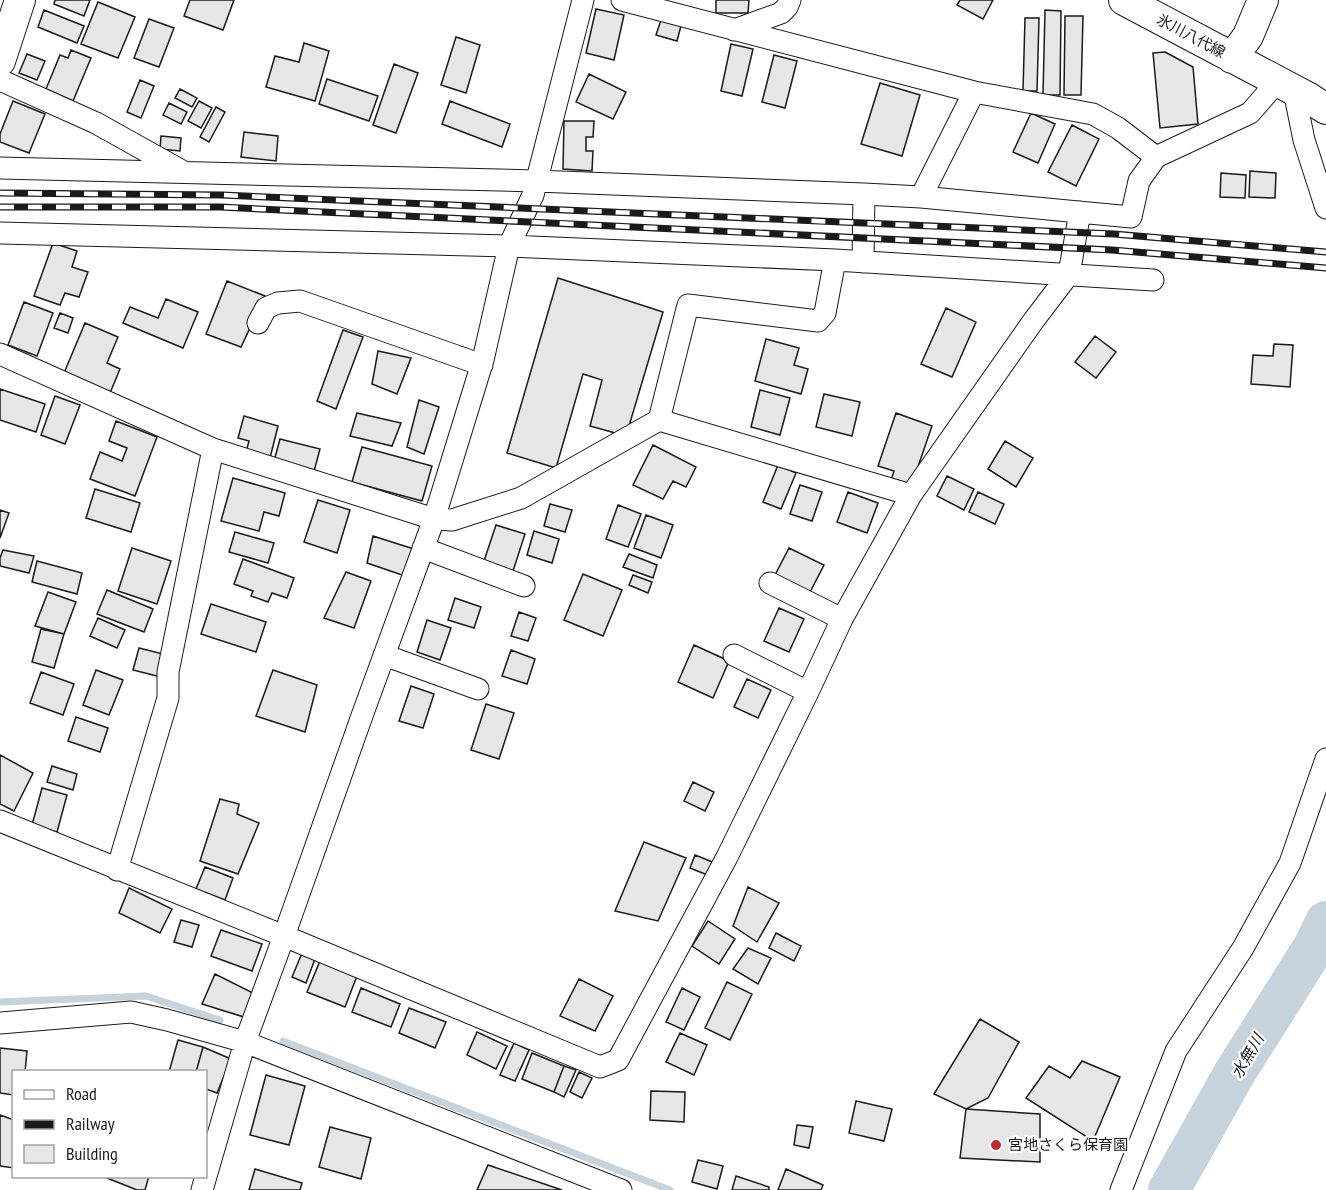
<svg xmlns="http://www.w3.org/2000/svg" width="1326" height="1190" font-family="'PT Sans Narrow','Noto Sans JP',sans-serif">
  <rect width="100%" height="100%" fill="#fff"/>
  <g fill="none" stroke-linecap="round" stroke-linejoin="round">
    <!-- stream -->
    <path stroke="#c6d2dc" stroke-width="7" d="M0,1002l146,-6 74,24
      M283,1041l387,149"/>
    <!-- river -->
    <path stroke="#c6d2dc" stroke-width="42" d="M1169,1190l65,-116 80,-127 12,-25"/>
  </g>
  <!-- building -->
  <path fill="#e6e6e6" stroke="#1a1a1a" stroke-width="1.5" d="M55,0h35l-6,16 -30,-12z
    M190,0h44l-11,30 -39,-14z
    M716,0h33l-1,13h-32z
    M960,0h33l-10,19 -26,-14z
    M98,2l37,15 -17,41 -37,-14z
    M596,9l28,6 -10,45 -28,-7z
    M44,10l40,16 -7,17 -39,-16z
    M1045,10l16,1 -1,84h-17z
    M1065,16h18l-2,79h-17z
    M662,17l20,5 -5,19 -21,-6z
    M1025,18h14l-2,73h-14z
    M149,19l25,9 -15,39 -25,-9z
    M456,37l24,8 -14,48 -25,-8z
    M304,43l25,8 -14,50 -49,-14 9,-31 24,6z
    M731,44l22,5 -11,47 -21,-5z
    M71,50l20,8 -18,43 -27,-12 14,-34 8,3z
    M1165,52l28,15 5,57 -38,4 -7,-75z
    M27,54l18,7 -8,19 -18,-7z
    M774,55l23,6 -12,47 -23,-6z
    M394,64l24,9 -22,60 -23,-8z
    M589,74l37,18 -13,27 -37,-17z
    M327,79l51,17 -9,25 -50,-17z
    M140,80l14,6 -13,32 -14,-6z
    M880,83l40,12 -18,61 -41,-12z
    M180,89l17,9 -5,9 -17,-9z
    M13,101l32,13 -16,39 -29,-11v-8z
    M199,101l13,7 -11,20 -13,-7z
    M450,101l60,23 -8,23 -60,-23z
    M169,103l18,9 -6,12 -18,-9z
    M216,107l9,5 -16,30 -9,-5z
    M1031,113l24,11 -17,39 -25,-11z
    M564,121h30l-1,16h-7v14h7l-1,20 -29,-2z
    M1072,125l27,14 -23,47 -28,-14z
    M244,132l34,4 -2,25 -35,-4z
    M161,136l20,2 -1,13 -20,-2z
    M1250,171l26,2 -1,25 -26,-1z
    M1221,173l25,2 -1,23 -25,-1z
    M53,243l24,8 -5,16 16,5 -9,25 -14,-4 -5,12 -26,-9z
    M558,278l105,34 -37,124 -36,-10 12,-46 -19,-6 -27,94 -49,-15z
    M227,281l38,15 -24,51 -35,-13z
    M166,299l32,13 -15,36 -60,-25 7,-16 28,11z
    M24,302l29,11 -16,43 -29,-11z
    M946,308l30,14 -24,55 -31,-13z
    M60,313l13,5 -5,15 -14,-5z
    M85,323l33,14 -11,26 13,6 -10,24 -46,-20z
    M343,330l20,7 -27,72 -19,-8z
    M1095,336l21,16 -20,26 -21,-16z
    M766,339l33,9 -5,17 14,4 -7,25 -46,-13z
    M1274,344l19,1 -3,42 -39,-3 2,-29 20,1z
    M378,351l33,7 -14,36 -25,-10z
    M0,389l45,15 -9,28 -36,-12z
    M760,390l30,8 -10,37 -29,-8z
    M824,394l36,8 -8,34 -36,-9z
    M55,396l25,9 -15,39 -24,-9z
    M419,400l20,7 -15,47 -17,-7z
    M357,413l44,10 -9,23 -42,-10z
    M896,413l36,13 -21,61 -20,-7 3,-9 -16,-5z
    M244,416l34,10 -8,32 -24,-6 3,-11 -11,-3z
    M116,421l41,16 -22,59 -45,-17 10,-27 22,9 5,-13 -18,-7z
    M280,439l40,10 -7,26 -40,-10z
    M1005,441l28,17 -17,29 -28,-18z
    M653,445l43,22 -10,20 -13,-6 -10,18 -30,-14z
    M362,447l70,19 -10,35 -70,-19z
    M778,465l18,8 -15,36 -18,-7z
    M947,476l27,13 -10,21 -27,-14z
    M233,478l52,15 -6,23 -15,-4 -5,19 -38,-10z
    M800,485l22,7 -10,29 -22,-7z
    M95,489l45,14 -9,29 -45,-14z
    M848,492l30,11 -11,30 -30,-11z
    M978,492l26,12 -9,20 -26,-12z
    M318,500l32,10 -13,43 -33,-11z
    M550,504l22,6 -7,22 -21,-6z
    M618,505l23,9 -13,33 -22,-8z
    M0,510l9,3 -9,25z
    M646,515l27,10 -12,33 -27,-10z
    M496,525l29,9 -12,37 -29,-10z
    M534,531l25,8 -7,24 -25,-8z
    M235,532l39,11 -6,20 -39,-11z
    M373,536l44,14 -9,27 -41,-14z
    M132,548l39,13 -14,43 -39,-13z
    M789,548l35,17 -15,29 -35,-17z
    M3,550l31,6 -5,17 -29,-7v-8z
    M629,554l28,11 -4,13 -30,-11z
    M243,559l51,19 -7,20 -15,-5 -4,9 -17,-6 2,-5 -19,-7z
    M37,561l45,12 -5,21 -45,-12z
    M346,572l25,9 -17,47 -30,-10z
    M583,574l39,16 -19,46 -39,-16z
    M633,575l19,7 -4,11 -19,-8z
    M107,590l46,19 -9,23 -47,-18z
    M48,592l28,10 -12,32 -29,-8z
    M455,598l26,9 -7,21 -26,-8z
    M211,604l55,18 -10,30 -55,-18z
    M779,608l25,11 -15,33 -25,-11z
    M519,612l17,6 -8,23 -17,-5z
    M98,618l27,12 -8,18 -27,-12z
    M427,620l24,8 -11,32 -23,-8z
    M41,629l23,5 -10,34 -22,-6z
    M694,645l35,16 -16,37 -35,-16z
    M139,648l28,7 -6,22 -28,-7z
    M511,650l24,9 -8,25 -25,-8z
    M96,670l27,10 -14,35 -26,-10z
    M273,670l44,15 -12,47 -49,-16z
    M41,672l33,12 -11,31 -33,-12z
    M747,679l24,11 -13,28 -24,-11z
    M411,686l23,8 -11,34 -24,-7z
    M486,704l28,9 -15,46 -28,-9z
    M76,717l32,11 -8,24 -32,-11z
    M0,755l33,18 -19,38 -14,-7z
    M52,766l25,8 -4,16 -26,-8z
    M693,782l21,10 -9,19 -21,-10z
    M42,788l25,7 -10,37 -25,-7z
    M220,799l19,5 -2,10 22,9 -21,51 -38,-13z
    M644,842l42,16 -28,63 -43,-10z
    M695,855l25,10 -5,13 -25,-10z
    M205,867l28,11 -8,22 -29,-11z
    M748,887l31,16 -22,39 -24,-16z
    M129,888l43,21 -12,24 -41,-20z
    M181,920l18,5 -7,22 -18,-5z
    M708,921l27,18 -16,25 -27,-18z
    M221,930l41,14 -10,27 -41,-15z
    M776,933l25,13 -7,15 -25,-13z
    M748,948l23,10 -13,26 -25,-15z
    M302,953l13,6 -9,24 -14,-6z
    M320,961l37,15 -12,31 -38,-15z
    M215,974l40,20 -11,23 -42,-13z
    M579,979l34,17 -18,35 -35,-15z
    M727,982l25,12 -22,46 -25,-12z
    M361,988l39,16 -9,23 -39,-15z
    M682,988l18,9 -16,33 -18,-8z
    M409,1008l37,14 -11,26 -36,-15z
    M980,1019l39,23 -31,56 -22,11 -32,-15z
    M477,1032l30,14 -11,23 -29,-14z
    M680,1033l27,12 -13,30 -28,-13z
    M178,1040l25,7 -7,25h-27z
    M514,1043l15,7 -14,31 -15,-6z
    M203,1047l28,12 -14,34 -11,-4v-17h-10z
    M0,1048l27,3 -2,21h-11v23l-14,-2z
    M532,1053l32,13 -10,26 -32,-13z
    M1082,1061l38,16 -27,64 -67,-43 23,-32 21,12z
    M564,1066l12,4 -12,27 -10,-5z
    M579,1072l13,6 -10,20 -12,-6z
    M266,1075l39,11 -16,59 -39,-10z
    M651,1091l34,1 -1,30 -34,-2z
    M856,1101l36,8 -8,32 -35,-8z
    M966,1109l74,5v48l-80,-4z
    M0,1115l14,5v48l-14,-2z
    M797,1125l16,2 -4,21 -15,-3z
    M330,1127l41,11 -10,41 -42,-12z
    M698,1160l25,6 -6,23 -25,-7z
    M488,1165l74,25h-85z
    M255,1169l47,14 -2,7h-51z
    M786,1169l37,16 -2,5h-43z
    M108,1176h41l-4,14h-8l-30,-12z
    M736,1176l33,11v3h-37z"/>
  <g fill="none" stroke-linecap="round" stroke-linejoin="round">
    <defs>
      <path id="street" d="M622,0l352,92 119,22 25,14 38,29
        M734,30l47,-17 6,-6 3,-7
        M0,80l96,43 86,48
        M1294,91l10,49 22,68
        M0,168l536,13 328,13 57,3 210,20 8,-36 17,-24 94,-44 27,-31
        M921,197l53,-105
        M0,233l509,13 326,14 318,20
        M863,262l1,-68
        M258,323l8,-15 12,-5 22,-2 182,64
        M0,354l213,95 221,70 18,1 69,-22 138,-78 29,-115 130,16 7,-8 10,-53
        M659,420l252,75
        M423,548l101,38
        M770,583l72,36
        M384,655l94,34
        M734,655l74,37
        M0,821l284,115 316,131 18,-7 109,-203 81,-165 34,-73 69,-124 123,-175 35,-46 11,-62
        M117,870l51,-172v-26l45,-223
        M0,1023l131,-11 36,8 78,22 376,148
        M202,1190l43,-148 39,-106 79,-223 71,-194 49,-159 26,-114 24,-51 50,-195
        M1121,1190l55,-139 67,-103 47,-85 36,-104"/>
      <path id="secondary" d="M1124,0l185,98 17,11
        M1232,58l16,-22 15,-36
        M0,61l20,-61"/>
    </defs>
    <!-- street casing -->
    <use href="#street" stroke="#1a1a1a" stroke-width="23"/>
    <!-- secondary casing -->
    <use href="#secondary" stroke="#1a1a1a" stroke-width="32"/>
    <!-- street -->
    <use href="#street" stroke="#fff" stroke-width="21"/>
    <!-- secondary -->
    <use href="#secondary" stroke="#fff" stroke-width="30"/>
    <defs>
      <path id="rail" d="M0,193l222,2 892,39 212,18
        M0,207h220l892,43 214,18"/>
    </defs>
    <!-- rail casing -->
    <use href="#rail" stroke="#1a1a1a" stroke-width="7"/>
    <!-- rail -->
    <use href="#rail" stroke="#fff" stroke-width="4.5" stroke-dasharray="14" stroke-linecap="butt"/>
  </g>
  <!-- markers -->
  <circle fill="#c62828" stroke="#fff" stroke-width="2" cx="996" cy="1145" r="6"/>
  <g text-anchor="middle" stroke-width="4.5" stroke-linejoin="round" paint-order="stroke">
    <!-- street labels -->
    <g font-size="15" fill="#1a1a1a" stroke="#fff">
      <text transform="translate(1191 36) rotate(28)" y="5">氷川八代線</text>
    </g>
    <!-- poi labels -->
    <g font-size="15" fill="#1a1a1a" stroke="#fff" text-anchor="start">
      <text x="1008" y="1150">宮地さくら保育園</text>
    </g>
    <!-- water labels -->
    <g font-size="16" font-style="italic" fill="#1a1a1a" stroke="#fff">
      <text transform="translate(1247 1056) rotate(-60)" y="6">水無川</text>
    </g>
  </g>
  <!-- legend -->
  <rect x="12" y="1070" width="195" height="108" fill="#ffffff" stroke="#a3a3a3" stroke-width="1.5"/>
  <rect x="24" y="1090" width="30" height="9" fill="#ffffff" stroke="#a3a3a3" stroke-width="1.5"/>
  <text x="66" y="1100" font-size="18" fill="#1a1a1a">Road</text>
  <rect x="24" y="1120" width="30" height="9" fill="#1a1a1a" stroke="#a3a3a3" stroke-width="1.5"/>
  <text x="66" y="1130" font-size="18" fill="#1a1a1a">Railway</text>
  <rect x="24" y="1145" width="30" height="18" fill="#e6e6e6" stroke="#a3a3a3" stroke-width="1.5"/>
  <text x="66" y="1160" font-size="18" fill="#1a1a1a">Building</text>
</svg>
